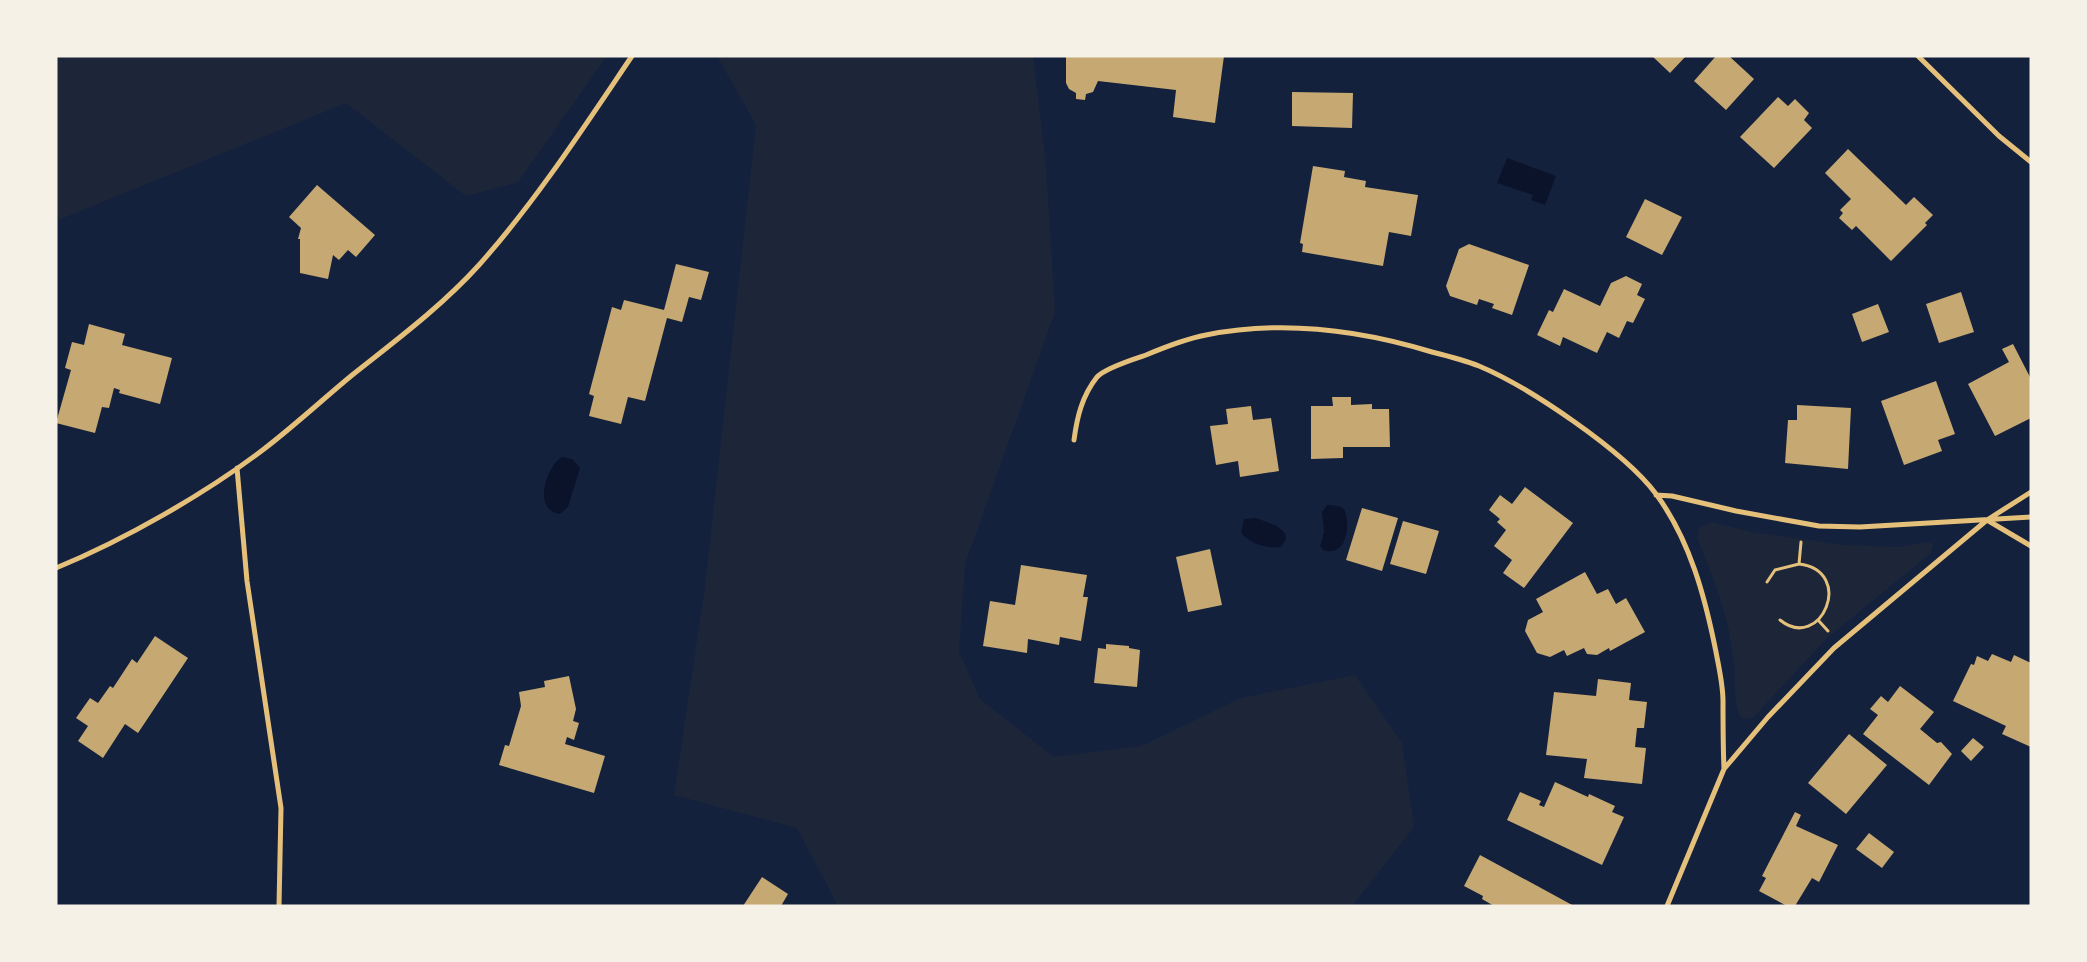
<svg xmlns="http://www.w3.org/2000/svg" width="2087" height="962" font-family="Georgia,serif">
  <rect width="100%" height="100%" fill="#14213d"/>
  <!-- green -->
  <path fill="#1d2539" d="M56,56h551l-89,126 -52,14 -120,-93 -290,118z
    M717,56h316l13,109 9,147 -90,252 -6,88 21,47 74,58 87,-11 100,-48 114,-23 47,68 12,84 -62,79h-514l-41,-78 -123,-33 31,-208 51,-462z
    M1711,522l40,10 92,13 58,2 26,-5 6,2 -2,9 -105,86 -72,78 -11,2c-11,-11 -7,-39 -9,-55 -4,-45 -20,-85 -37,-126l2,-10z"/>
  <!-- water -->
  <path fill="#0b132b" d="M1507,158l49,18 -11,29 -14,-5 2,-5 -36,-12z
    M562,457l10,2 8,9 -12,39 -8,7c-28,-3 -14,-48 2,-57z
    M1327,505c5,0 11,0 16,3 7,7 8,51 -20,42l-3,-4 4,-14 -2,-20z
    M1256,518l21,8 8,7 1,6 -5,8c-15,2 -30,-3 -40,-14l3,-14z"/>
  <!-- building -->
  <path fill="#c6a872" d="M1066,56h158l-9,67 -42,-6 3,-27 -78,-9 -5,11 -7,2 -1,6 -9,-1v-6l-7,-4 -3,-6z
    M1652,56h34l-16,17z
    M1716,56h13l25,23 -28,31 -32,-29z
    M1292,92l61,1 -1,35 -60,-2z
    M1778,97l10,9 7,-7 14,14 -5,7 8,8 -38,40 -34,-31z
    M1848,149l58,56 8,-8 19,18 -8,8 2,2 -36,36 -35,-35 -4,4 -13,-12 4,-5 -3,-3 11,-11 -26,-26z
    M1313,166l32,5 -1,6 22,4 -1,6 53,8 -7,41 -22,-4 -6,34 -81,-14 1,-8 -3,-1z
    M317,185l58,50 -19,22 -8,-7 -9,10 -6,-5 -5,24 -28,-6v-34h-2l3,-11 -12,-11z
    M1645,199l37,18 -20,38 -36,-18z
    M1469,244l60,21 -17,50 -20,-7 2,-4 -15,-5 -2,6 -27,-9 -4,-10 13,-37z
    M676,264l33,8 -8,28 -12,-3 -7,25 -15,-4 -22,83 -17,-4 -7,27 -32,-8 5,-20 -5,-2 23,-87 9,3 3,-10 40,10z
    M1626,276l16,8 -5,11 8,4 -12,24 -6,-2 -8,17 -12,-6 -10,21 -34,-16 -3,9 -23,-11 12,-25 4,2 11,-23 36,17 11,-23z
    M1961,292l13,40 -35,11 -13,-39z
    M1878,304l11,28 -27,10 -10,-28z
    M89,324l36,10 -3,11 50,13 -12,46 -41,-11 1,-3 -6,-2 -5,20 -7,-1 -7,26 -39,-10 15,-53 -6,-2 7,-26 12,3z
    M2013,344l18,35v39l-36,18 -27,-52 41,-22 -7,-13z
    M1936,381l19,53 -17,6 4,11 -38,14 -23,-64z
    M1332,397h19v8l21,-1v5h17l1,38h-47v11l-32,1v-53h22z
    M1797,405l54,3 -3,61 -63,-6 3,-43h9z
    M1251,406l2,14 18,-2 8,53 -39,6 -2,-16 -22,4 -6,-39 18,-2 -2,-15z
    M1525,487l48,36 -49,65 -21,-15 9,-13 -18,-14 12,-16 -9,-8 3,-3 -11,-9 11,-15 12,9z
    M1362,508l36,10 -16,53 -36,-11z
    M1403,521l36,10 -13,43 -36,-10z
    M1210,549l12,56 -34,7 -12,-55z
    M1021,565l66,10 -4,22h5l-7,44 -21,-4 -1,8 -31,-6 -1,14 -44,-7 7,-45 25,4z
    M1585,572l12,22 11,-5 8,15 10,-6 19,34 -35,19 -1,-3 -12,7 -10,-1 -3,-6 -17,8 -3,-6 -14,7 -13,-4 -12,-22 3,-11 15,-8 -7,-13z
    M155,636l33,22 -50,75 -13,-9 -22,34 -25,-17 10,-15 -12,-8 14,-20 8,5 12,-17 3,2 19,-29 5,4z
    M1106,644l23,2v2l11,2 -3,37 -43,-4 4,-35 8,1z
    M1992,654l19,8 3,-7 17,8v84l-29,-13 4,-8 -53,-25 18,-37 3,1 3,-9 11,5z
    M569,676l7,33 -3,12 6,2 -5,17 -7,-3 -2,7 40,12 -11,37 -95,-28 6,-20 4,1 12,-40 -2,-14 26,-5 -1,-6z
    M1598,679l33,4 -2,17 18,2 -3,26h-7l-2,19 11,1 -4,36 -58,-6 3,-19 -41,-4 8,-63 42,4z
    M1900,686l34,26 -14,17 17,14 4,-1 11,12 -23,31 -66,-51 15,-19 -8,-6 11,-13 7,6z
    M1849,734l38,31 -41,49 -38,-31z
    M1973,738l11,9 -13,14 -10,-10z
    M1555,782l33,15 1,-3 26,12 -3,6 12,5 -22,48 -95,-45 13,-28 21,9 -2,4 5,2z
    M1795,812l6,3 -5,11 42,19 -19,37 -7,-4 -17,28h-8l-28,-15 7,-13 -4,-2z
    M1869,833l25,19 -12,16 -26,-19z
    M1480,855l94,51h-80l-12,-7 1,-3 -19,-10z
    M762,877l26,17 -7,12h-38z"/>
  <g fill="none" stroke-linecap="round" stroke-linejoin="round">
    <!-- path -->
    <path stroke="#e5c07b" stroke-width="3" d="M1767,582l8,-12 24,-6 2,-22
      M1780,620c41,33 76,-49 19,-56
      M1818,620l10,11"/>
    <!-- minor -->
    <path stroke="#e5c07b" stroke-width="5" d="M1918,56l81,80 32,26
      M1074,440c3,-23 8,-44 23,-63 8,-9 37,-18 49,-22 19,-8 39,-16 60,-20 75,-15 154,-5 226,17 16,4 32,8 47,14 50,21 145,85 177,128 34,46 49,103 60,158 3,16 7,33 7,49 0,22 0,45 1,68
      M237,468l10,113 34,227 -2,98
      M1656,495l16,1 64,15 83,15 41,1 171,-10
      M1987,520l44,26
      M56,568c68,-28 149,-74 208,-119 30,-23 58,-49 87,-73 44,-35 90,-69 128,-111 57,-64 105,-138 153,-209
      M1667,906l57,-137 44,-52 66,-69 153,-128 44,-28"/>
  </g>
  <!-- border -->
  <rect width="2087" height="962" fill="none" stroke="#f6f1e7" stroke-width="115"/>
</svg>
